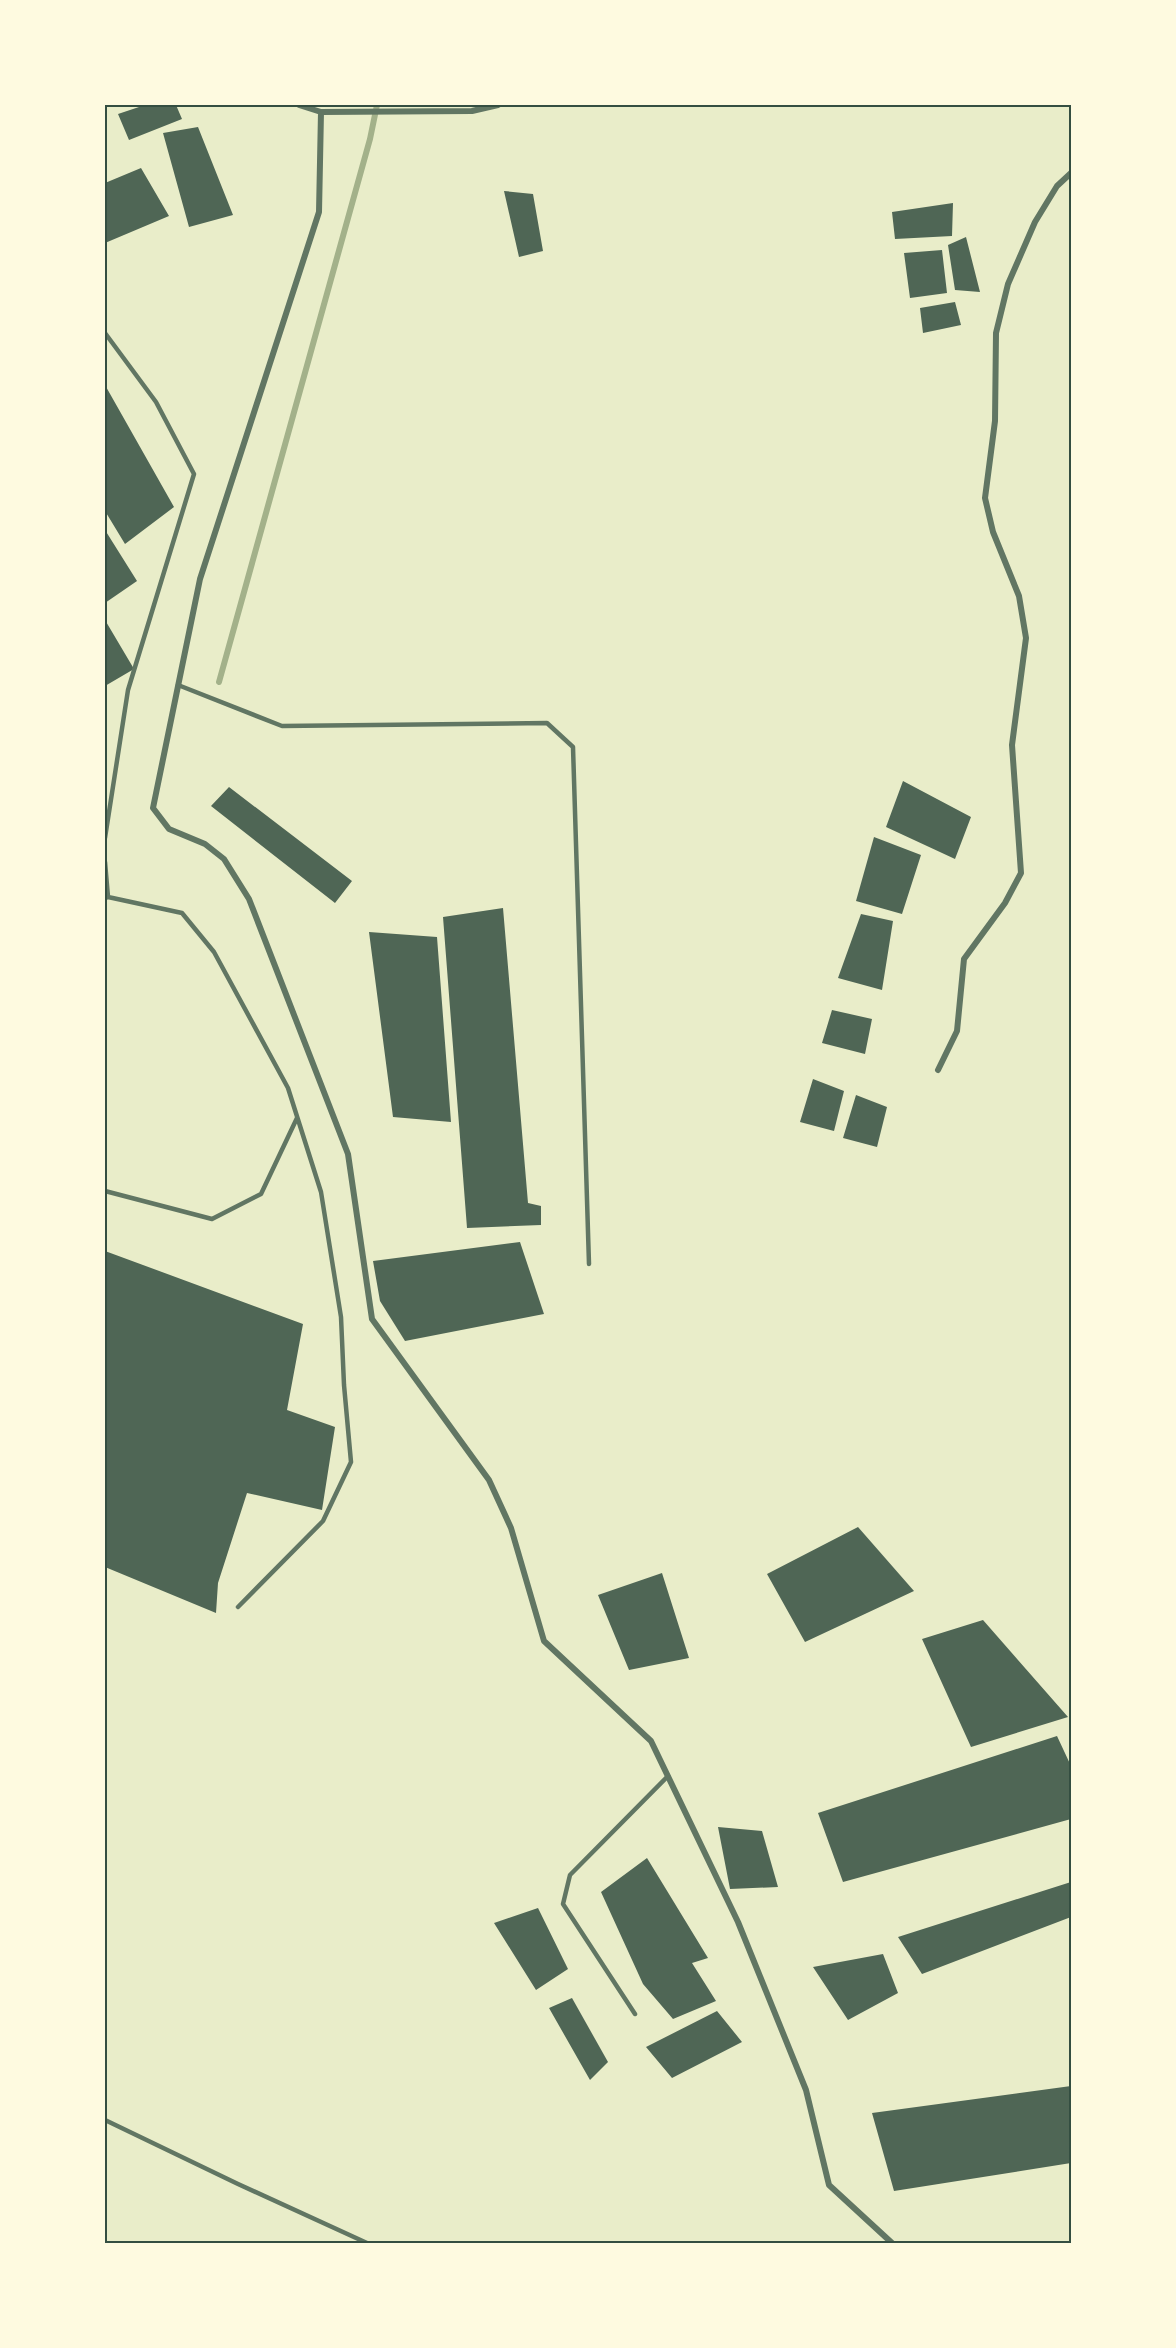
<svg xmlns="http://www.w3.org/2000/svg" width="1176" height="2348" font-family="Roboto,sans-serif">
  <rect width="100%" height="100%" fill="#e9edc9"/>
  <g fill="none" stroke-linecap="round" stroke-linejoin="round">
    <!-- stream -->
    <path stroke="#a3b18a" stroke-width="6" d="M219,682l151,-543 7,-34"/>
  </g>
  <!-- building -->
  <path fill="#4f6655" d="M145,105h31l6,14 -53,21 -11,-26z
    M198,127l35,88 -44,12 -26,-94z
    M141,168l28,48 -64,27v-60z
    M504,191l29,3 10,57 -24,6z
    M953,203l-1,33 -57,3 -3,-27z
    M966,237l14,55 -25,-2 -7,-45z
    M942,250l5,43 -37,5 -6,-45z
    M955,302l6,23 -38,8 -3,-25z
    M105,385l69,122 -49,37 -20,-33z
    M105,530l32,51 -32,22z
    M105,620l29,49 -29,17z
    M903,781l68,36 -16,42 -69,-32z
    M229,787l123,94 -17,22 -124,-97z
    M874,837l47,18 -19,59 -46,-13z
    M503,908l25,295 13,3v19l-74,3 -24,-311z
    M861,914l32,7 -11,69 -44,-12z
    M369,932l68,5 14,185 -58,-5z
    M832,1010l40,9 -7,35 -43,-11z
    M813,1079l31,12 -10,40 -34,-9z
    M856,1095l31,12 -10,40 -34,-9z
    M520,1242l24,72 -139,27 -25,-40 -7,-40z
    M105,1251l198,73 -16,86 48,17 -13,83 -75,-17 -29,90 -2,30 -111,-46z
    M858,1527l56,64 -109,51 -38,-68z
    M662,1573l27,85 -60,12 -31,-75z
    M983,1620l85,97 -97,30 -49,-108z
    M1057,1736l14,30v53l-228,63 -25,-69z
    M718,1827l44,4 16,56 -48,2z
    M647,1858l61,100 -16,5 24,38 -43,18 -30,-35 -42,-92z
    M1071,1882v35l-149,57 -24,-37z
    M538,1908l30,61 -32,21 -42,-67z
    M883,1954l15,39 -50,27 -35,-53z
    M572,1998l36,64 -18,18 -41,-72z
    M717,2011l25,31 -70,36 -26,-31z
    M1071,2086v77l-177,28 -22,-78z"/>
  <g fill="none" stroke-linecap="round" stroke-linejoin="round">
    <!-- service -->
    <path stroke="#617663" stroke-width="4.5" d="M105,333l51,69 38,72 -66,216 -23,148
      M178,685l104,41 265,-3 26,24 16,517
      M105,862l3,35 -3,1
      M108,897l74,16 32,39 74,136 33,104 20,125 3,68 7,77 -28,59 -85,86
      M105,1191l107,28 49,-25 36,-76
      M635,2014l-72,-110 7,-29 98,-99
      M105,2120l133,64 129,59"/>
    <!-- minor -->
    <path stroke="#617663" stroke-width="6" d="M299,105l22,7 151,-1 26,-6
      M321,112l-2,100 -119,367 -47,229 16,21 36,15 19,15 25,40 99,255 24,165 117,161 22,48 33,113 107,100 87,181 68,168 23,95 63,58
      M938,1070l19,-39 7,-72 41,-56 16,-30 -9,-128 14,-107 -7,-42 -26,-64 -8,-34 10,-77 1,-88 12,-49 27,-62 22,-36 14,-13"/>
  </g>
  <!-- border -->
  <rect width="1176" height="2348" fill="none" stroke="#fefae0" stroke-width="213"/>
  <rect x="106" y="106" width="964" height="2136" fill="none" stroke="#344e41" stroke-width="2"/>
</svg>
